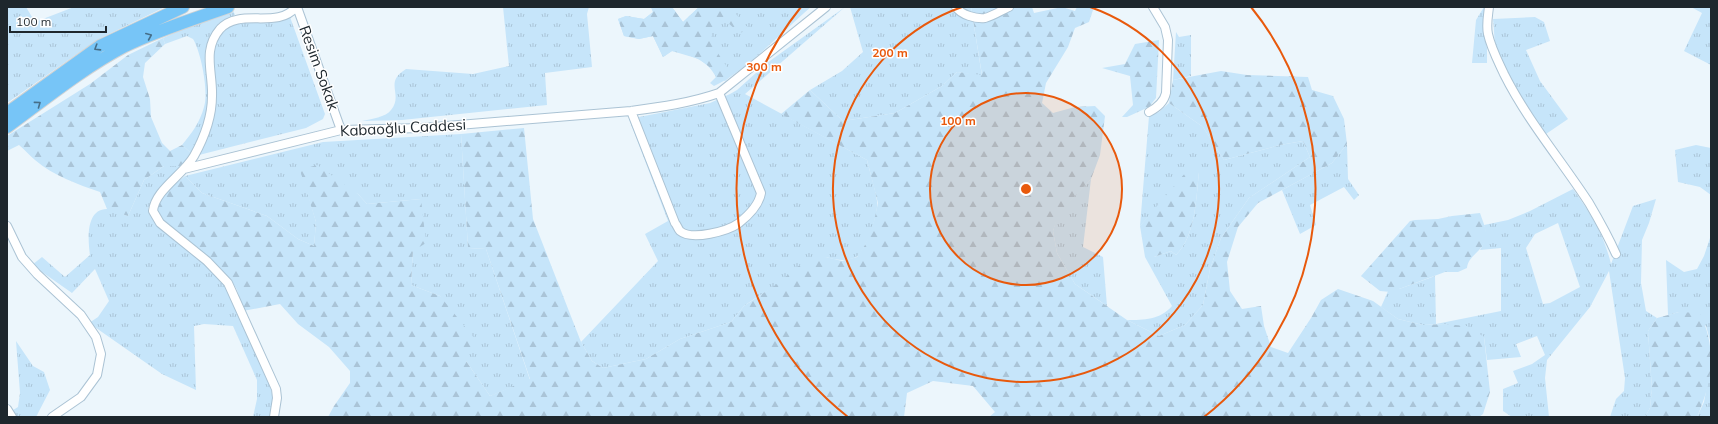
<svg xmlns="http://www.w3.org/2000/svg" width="1718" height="424" font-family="Mulish,sans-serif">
  <defs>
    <pattern id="grass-tufts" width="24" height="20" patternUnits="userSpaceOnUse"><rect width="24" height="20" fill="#c6e5fa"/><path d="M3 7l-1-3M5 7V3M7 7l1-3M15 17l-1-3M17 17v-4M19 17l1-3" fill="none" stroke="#aac4d7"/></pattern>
    <pattern id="forest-firs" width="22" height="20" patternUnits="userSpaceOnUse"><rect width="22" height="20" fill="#c6e5fa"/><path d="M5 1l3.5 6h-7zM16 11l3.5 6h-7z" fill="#aac4d7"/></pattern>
  </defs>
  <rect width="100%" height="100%" fill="#ecf6fc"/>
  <!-- grass -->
  <path fill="url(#grass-tufts)" fill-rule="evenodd" d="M7,7h19l9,15 39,-15h91l-62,30 -16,10 -80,56z
    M503,7h86l-2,7 5,53 -47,6 2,32 -145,15 -40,1c9,-2 24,-4 29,-11 13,-16 -8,-27 15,-41l67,5 36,-8z
    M651,7h21l11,15 16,-15h112c-28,24 -65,64 -97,79l-4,-3 6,-6c-9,-18 -26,-22 -44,-26l-9,6 -10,-21 -14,3 -15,-3 -6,-17 8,-3 18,3 9,-7z
    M845,7l-100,87 122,66c3,13 8,27 10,41 2,11 -11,51 -21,56 -11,5 -19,3 -30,0l-69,40 -13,9 -13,16 -51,17 -34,20 -43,9 -11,-7 -11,-19 77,-81 -13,-27 23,-13 -39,-102 81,-16 20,-9 7,-4 30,-27z
    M850,7h121l11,69 -25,-4 -15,14 -47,27 -52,8 -33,-31 32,-19 21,-19z
    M1484,7h1l-1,29 3,12v15h-15l4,-43z
    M1691,7h20v58l-27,-14 18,-38z
    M232,8l3,7c-7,3 -12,8 -18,13 -22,21 -6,47 -8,73 -2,19 -9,35 -18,52l-9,-8c10,-12 18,-23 22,-38 5,-15 -3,-55 -11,-68l-6,-3 -22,8 -2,-6z
    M290,17l35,97 -2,5 -17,9 -107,27c3,-5 6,-11 8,-17 7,-26 -6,-105 26,-114 11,-4 23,-1 34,-1 8,0 15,-3 23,-6z
    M1535,17l9,5 6,19 -24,9 14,31 28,38 -22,15c-17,-24 -45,-61 -51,-91 -1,-7 -1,-16 -2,-24z
    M1176,32l3,5 12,-2v41l-18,4z
    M1169,103l34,24 21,33 56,-15 23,-4 7,16 -61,41 -28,40 -11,31 -7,36 -18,20 -26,11 -32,-16c17,0 33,0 45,-14l-27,-49h9l17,-6 5,4c20,-20 20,-57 23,-83l-39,32 -20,22 9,-110 10,-4z
    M461,134l7,114 18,1 44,131 -40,16 -24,-35 -26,-65 -29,-11 2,-34 8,-52 -54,5 -9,-10 -57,-24 15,52 -2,24 -16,-7 -31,-23 -65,-23 -17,-17 138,-34z
    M1347,144l1,35 11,16 -5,5 -10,-13 -34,18 6,20 -16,9 -18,-44 50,-27z
    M1696,145l15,3v47l-11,-8 -22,-5 -3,-32z
    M164,166h18l-30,34 -4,9 4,9 9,11 29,21 27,26 14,20 37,84c4,12 8,26 2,37h-17l4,-18v-19l-24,-54 -29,-2 -10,2 2,64 -34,-16 -73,-51 9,-6 11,-16 -14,-32 -23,24 -40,-28 10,-8 23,20 25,-22c-2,-14 -5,-47 18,-46 6,0 14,5 20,7l16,-36z
    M1091,179l-8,68 20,10 4,49 -32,-22 -18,-31 -4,-22 5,-18z
    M1573,189c19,27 30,43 38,75l22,-58 23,-7 -7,24 -7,17 -1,43 5,28 11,7 -9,13 4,58 -2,19 -5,9h-35l6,-18 8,-8 1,-13 -16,-107 -19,36 -43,53 -2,18 4,39h-37l-9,-6v-22l15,-6 -5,-12 19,-7 13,-9 -8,-19 -21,8 5,13 -34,3 -3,-23 -40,-13 -21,1 -25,-6 -17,-12 8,-18h10l36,-13 1,48 65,-13v-63l-21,2c5,-8 7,-15 4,-25l24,-5 22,-9zM1558,223l22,64 -30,16 -7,1 -17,-56 9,-14z
    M1711,235v109l-5,-18 -27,-14 -11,3 -2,-55 18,12 13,-3 7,-13z
    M16,341l17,25 11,6 6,18 -14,27h-29v-6l3,1 8,-5 2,-14z
    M1711,363v54h-14l7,-15z"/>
  <!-- forest -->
  <path fill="url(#forest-firs)" d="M651,7h21l11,15 16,-15h37l-2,5 16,18 -11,3 -15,-14 -13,12 1,13 20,31 -7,6 -9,-4 -4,-8 -13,-10 -27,-8 -9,6 -10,-21 -14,3 -15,-3 -6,-17 8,-3 18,3 9,-7z
    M971,7h61l2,6 28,-6 13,4 2,-4h17l-5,15 -14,6 -7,19 -22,36 -4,20 11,10 22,-6 20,-1 10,10 -5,39 -9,24 -32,34 -6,18 4,22 18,31 52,36 32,16 26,-11 18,-20 7,-36 11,-31 28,-40 61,-41 -7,-16 -23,4 -56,15 -21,-33 -34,-24 4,-23 48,-9 26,4 61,2 4,13 21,6 11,23 3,25 -15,19 -74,40 -20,24 -11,35 3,29 12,18 19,-3 3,20 7,21 17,6 23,-35 10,-18 17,-11 35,12 25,18 25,6 21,-1 23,2 17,11 6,55 -7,22 -4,3h-490l6,-5 -22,-26 -40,-5 -26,12 -3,24h-576l6,-11 16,-23v-12l-21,-24 -31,-23 -18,-20 -37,7c-2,-7 -4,-15 -6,-21 -10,-22 -58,-57 -78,-73 -8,-18 13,-30 26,-41l17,17 65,23 31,23 16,7 2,-24 -16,-52 17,-5 41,29 9,10 54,-5 5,44 -13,8 -2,34 29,11 34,42 -8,23 24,35 40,-17 -44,-130 -18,-1 -7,-114 63,-6 9,91 48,123 11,19 11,7 43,-9 34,-20 51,-17 13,-16 33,-22 30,-25 19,-2 16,4 15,-4 8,-12 9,-24 4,-18 -11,-43 -86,-46 29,-24 33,31 52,-8 47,-27 15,-14 25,3z
    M163,38l2,6 -20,19 -2,14 7,22 1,18 11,26 8,8 12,-6 9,8 -9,13h-18l-20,14 -16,36 -21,-7 -7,-17c-23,-8 -46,-16 -65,-32 -6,-5 -10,-10 -16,-15l-12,6v-15l83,-52 38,-29z
    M1159,40l-3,58 -7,9 -22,10h-5l11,-12 -3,-29 -28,-8 23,-4 10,-20z
    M1195,168l4,4c-3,26 -3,63 -23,83l-5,-4 -17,6h-9l-5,-31 46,-54z
    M1480,213c2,6 5,13 6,19 2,18 -18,22 -19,36l-9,4h-13l-54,20 -11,-1 -19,-15 49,-55 5,-1 23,-1 14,-3z
    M1679,312l21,1c17,37 13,67 -3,104h-52l5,-9 2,-19 -4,-58 9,-13z"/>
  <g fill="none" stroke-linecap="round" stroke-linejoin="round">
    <defs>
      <path id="minor" d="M297,7l44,123
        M956,7c5,8 20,12 29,11 8,-2 17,-8 24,-11
        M1489,7c-1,9 -3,18 -1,27 3,14 10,27 16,40 23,46 57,86 85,129 10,17 19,33 27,51
        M631,111l44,112c2,2 3,6 5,8 12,10 48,0 59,-8 10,-8 20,-18 22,-30l-42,-100
        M1149,112c9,-5 15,-10 17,-19l2,-53 -3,-13 -12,-20
        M184,169l157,-39 81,-2 209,-17c30,-4 59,-8 88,-18l107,-86
        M7,226l15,31 15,17 44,41 15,22 5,17 -4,21 -16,22 -29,20
        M7,409l5,8
        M274,417l3,-19 -1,-9 -48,-106 -21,-22 -47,-38 -7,-12c2,-21 30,-36 41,-55 10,-18 18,-39 18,-60 1,-24 -10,-46 8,-67 20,-22 57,1 76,-22"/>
      <path id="highway" d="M7,113l93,-67 83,-39
        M7,127c38,-28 76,-59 118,-81 33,-16 69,-27 103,-39"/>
    </defs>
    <!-- minor casing -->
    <use href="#minor" stroke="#abc3d4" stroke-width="10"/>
    <!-- highway casing -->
    <use href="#highway" stroke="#d2d4d5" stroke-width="14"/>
    <!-- minor -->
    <use href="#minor" stroke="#fff" stroke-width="8"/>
    <!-- highway -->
    <use href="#highway" stroke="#77c5f7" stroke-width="12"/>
  </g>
  <!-- one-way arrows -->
  <defs><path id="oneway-chevron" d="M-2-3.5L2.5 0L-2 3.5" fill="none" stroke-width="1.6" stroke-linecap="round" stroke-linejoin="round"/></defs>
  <g stroke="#466e88">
    <use href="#oneway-chevron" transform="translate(149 36) rotate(-23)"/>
    <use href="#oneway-chevron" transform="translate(97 48) rotate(148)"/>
    <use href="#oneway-chevron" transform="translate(38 104) rotate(-36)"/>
  </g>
  <!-- distance rings -->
  <circle cx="1026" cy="189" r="96" fill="#e8590c" fill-opacity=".12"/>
  <g fill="none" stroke="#e8590c" stroke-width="2">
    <circle cx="1026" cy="189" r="96"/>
    <path d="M1090 7A193 193 0 1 1 962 7"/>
    <path d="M848 417A289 289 0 0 1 801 7M1251 7A289 289 0 0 1 1204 417"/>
  </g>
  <g text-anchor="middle" stroke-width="3" stroke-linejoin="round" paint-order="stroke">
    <!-- street labels -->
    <g font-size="15" fill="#1e272d" stroke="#fff">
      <text transform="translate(319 68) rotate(70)" y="5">Resim Sokak</text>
      <text transform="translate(403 128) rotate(-3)" y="5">Kabaoğlu Caddesi</text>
    </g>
  </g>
  <circle cx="1026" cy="189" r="6" fill="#e8590c" stroke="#fff" stroke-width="2"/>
  <g font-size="12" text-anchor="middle" font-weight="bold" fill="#e8590c" stroke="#fff" stroke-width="3" stroke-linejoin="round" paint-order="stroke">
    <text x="890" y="57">200 m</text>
    <text x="764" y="71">300 m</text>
    <text x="958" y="125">100 m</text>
  </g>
  <!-- border -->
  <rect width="1718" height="424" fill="none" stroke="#1e272d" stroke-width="16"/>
  <!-- scale -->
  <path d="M10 26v6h96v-6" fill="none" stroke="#1e272d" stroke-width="2"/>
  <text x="16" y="26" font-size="12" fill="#1e272d" stroke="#ffffff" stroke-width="3" paint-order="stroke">100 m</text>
</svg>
